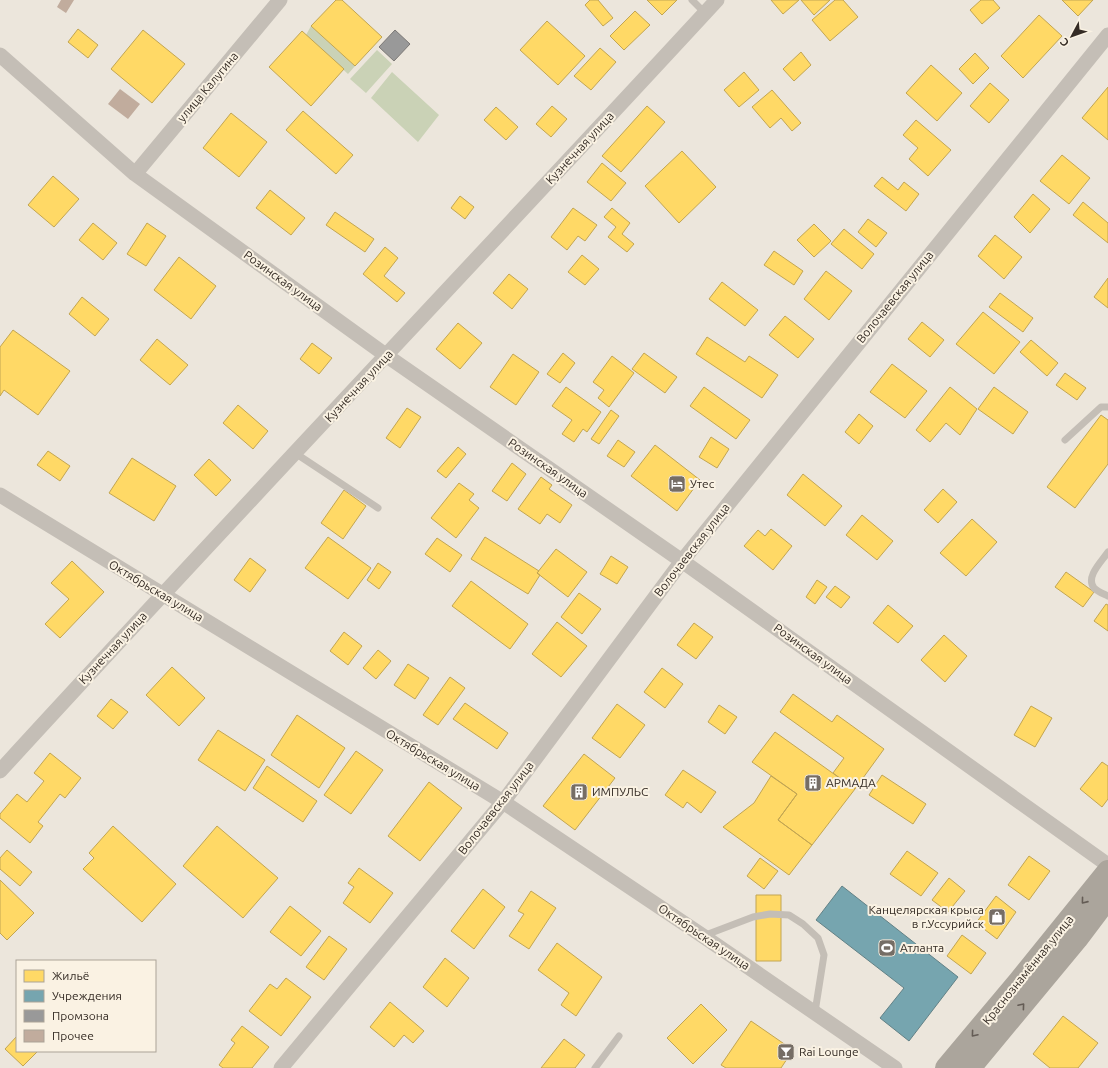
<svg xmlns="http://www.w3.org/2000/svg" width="1108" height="1068" font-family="Ubuntu,sans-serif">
  <rect width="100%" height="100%" fill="#ece6dc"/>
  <!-- green -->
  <path fill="#cad2b6" d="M311,26l44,40 -7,8 -42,-39z
    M377,50l15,14 -26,29 -16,-14z
    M392,72l47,43 -21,27 -47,-44z"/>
  <!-- homes -->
  <path fill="#ffd966" stroke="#c2a552" d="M336,0h6l40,37 -27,29 -44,-40z
    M590,0h8l15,18 -10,8 -18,-21z
    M647,0h30l-15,15z
    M771,0h28l-16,14z
    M801,0h29l-16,15z
    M835,0h8l15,17 -28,24 -18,-21z
    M981,0h12l7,8 -18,16 -12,-14z
    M1062,0h31l-15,16z
    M635,11l15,14 -26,25 -14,-14z
    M1039,15l23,21 -39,42 -22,-22z
    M547,21l38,35 -27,29 -38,-35z
    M78,29l20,16 -10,13 -20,-16z
    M143,30l42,34 -33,39 -41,-34z
    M302,31l42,38 -33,37 -42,-39z
    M600,48l16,14 -25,28 -17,-14z
    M801,52l10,13 -17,16 -11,-12z
    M975,53l14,15 -16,16 -14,-15z
    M931,65l31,28 -25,28 -31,-28z
    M744,72l15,18 -20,17 -15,-17z
    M990,83l19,17 -20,23 -19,-17z
    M1108,87v53l-26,-22z
    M772,90l29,33 -9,8 -11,-13 -11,10 -18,-21z
    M552,106l15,13 -16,18 -15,-13z
    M647,106l18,16 -44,50 -19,-16z
    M496,107l22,20 -12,13 -22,-20z
    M303,111l50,44 -17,19 -50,-44z
    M231,113l36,29 -28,35 -36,-29z
    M916,120l35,30 -23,26 -19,-17 9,-11 -15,-13z
    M682,151l34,36 -37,36 -34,-37z
    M1062,155l28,23 -21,26 -29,-23z
    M602,163l24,20 -15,18 -24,-19z
    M53,176l26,23 -25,28 -26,-22z
    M882,177l16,13 6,-8 15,12 -13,17 -32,-25z
    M270,190l35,28 -14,17 -35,-27z
    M1033,194l17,15 -20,24 -16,-16z
    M460,196l14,11 -9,12 -14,-11z
    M1083,202l25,21v20l-35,-28z
    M573,208l24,17 -12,16 -7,-5 -11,14 -16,-13z
    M612,208l18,15 -8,11 12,10 -7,8 -19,-15 8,-10 -12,-10z
    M335,212l39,27 -9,13 -39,-27z
    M868,219l19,14 -11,14 -18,-15z
    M93,223l24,20 -14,17 -24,-20z
    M147,223l19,13 -20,30 -19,-12z
    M814,224l17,17 -17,16 -17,-17z
    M844,229l30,25 -12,15 -31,-25z
    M995,235l27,22 -18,22 -26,-23z
    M385,247l13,11 -14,18 21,17 -8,9 -34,-28z
    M774,251l29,20 -9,14 -30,-20z
    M582,255l17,14 -14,16 -17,-13z
    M179,257l37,29 -25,33 -37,-29z
    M826,271l26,20 -23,29 -25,-21z
    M509,274l19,15 -16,20 -19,-16z
    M1108,278v30l-14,-11z
    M722,282l36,28 -13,16 -36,-27z
    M1000,293l33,25 -10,14 -34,-25z
    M82,297l27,22 -14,17 -26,-22z
    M983,312l37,30 -26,32 -38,-30z
    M785,316l29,23 -16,19 -29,-23z
    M922,322l22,18 -14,17 -22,-18z
    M458,323l24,20 -22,26 -24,-20z
    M13,330l57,41 -32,44 -34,-25 -4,6v-49z
    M707,337l38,25 4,-6 29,19 -16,23 -66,-44z
    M157,339l31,26 -18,20 -30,-25z
    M1031,340l27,23 -11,13 -27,-24z
    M312,343l20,15 -13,16 -19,-15z
    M563,353l12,10 -15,20 -13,-9z
    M644,353l33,24 -12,16 -33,-24z
    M513,354l26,18 -23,33 -26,-18z
    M612,356l22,17 -25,34 -11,-9 6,-8 -11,-8z
    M892,364l35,27 -22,27 -35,-26z
    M1065,373l21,15 -9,12 -21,-15z
    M566,387l35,25 -14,20 -4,-3 -9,13 -12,-8 10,-14 -20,-14z
    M704,387l46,33 -14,19 -46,-33z
    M950,387l27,22 -17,26 -14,-12 -16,19 -14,-12z
    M994,387l34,25 -15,22 -35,-25z
    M238,405l30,26 -15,18 -30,-26z
    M407,408l14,9 -21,31 -14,-10z
    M611,410l8,6 -20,28 -8,-5z
    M859,414l14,12 -14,18 -14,-12z
    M1101,415l7,5v44l-33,44 -28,-21z
    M711,437l18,12 -12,19 -18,-11z
    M618,440l17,12 -11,15 -17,-11z
    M655,445l45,35 -23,31 -46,-35z
    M458,447l8,7 -20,24 -9,-7z
    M48,451l22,15 -10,15 -23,-16z
    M132,458l44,28 -22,35 -45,-28z
    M209,459l22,21 -15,16 -22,-21z
    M512,463l14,11 -19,27 -15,-10z
    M803,474l39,32 -17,20 -38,-31z
    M541,477l11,8 -3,4 23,16 -12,18 -13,-9 -7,10 -22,-15z
    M459,483l15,11 -5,6 10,8 -23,30 -25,-20z
    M943,489l14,13 -19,21 -14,-13z
    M344,490l22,16 -23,33 -22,-16z
    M862,515l31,26 -16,19 -31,-25z
    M972,519l25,23 -31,34 -26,-23z
    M771,529l21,17 -19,24 -29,-24 14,-16 7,6z
    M328,537l43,31 -23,31 -43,-31z
    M485,537l54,34 -2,2 3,2 -12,19 -57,-35z
    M437,538l25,17 -12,17 -25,-18z
    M556,549l31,23 -19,25 -31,-24z
    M611,556l17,11 -11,17 -17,-10z
    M250,558l16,12 -16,22 -16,-12z
    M72,561l32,31 -44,46 -15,-14 24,-25 -18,-16z
    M378,563l13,9 -12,17 -12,-9z
    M1066,572l28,20 -11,15 -28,-20z
    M817,580l10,7 -12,17 -9,-7z
    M471,581l57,43 -18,25 -58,-43z
    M835,586l15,11 -9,11 -15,-11z
    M579,593l22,16 -19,25 -21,-17z
    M1106,604l2,1v26l-14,-10z
    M888,605l25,21 -15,17 -25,-20z
    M557,622l30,24 -26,31 -29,-23z
    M694,623l19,14 -17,22 -19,-14z
    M344,632l18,14 -14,19 -18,-14z
    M944,635l23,21 -22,26 -24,-22z
    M378,650l13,11 -15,18 -13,-11z
    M408,664l21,14 -14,21 -21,-14z
    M172,667l33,31 -26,28 -33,-31z
    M662,668l21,16 -18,24 -21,-16z
    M450,677l15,11 -27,37 -15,-10z
    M793,694l39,28 5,-7 47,34 -29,40 -22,-16 11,-15 -64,-46z
    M111,699l17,13 -15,17 -16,-13z
    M465,703l43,30 -11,16 -44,-30z
    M617,704l28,21 -25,33 -28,-20z
    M719,705l18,12 -12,17 -17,-12z
    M1031,706l21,12 -17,29 -21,-12z
    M297,715l48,33 -26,40 -48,-33z
    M218,730l47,30 -20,31 -47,-31z
    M775,732l80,57 -43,56 -34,-25 19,-26 -45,-32z
    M356,751l27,19 -32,44 -27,-19z
    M50,753l31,25 -16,20 -5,-4 -22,28 5,4 -13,17 -30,-25v-4l17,-20 10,8 17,-21 -10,-8z
    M584,754l31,24 -40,52 -32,-24z
    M1102,762l6,4v33l-6,8 -22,-18z
    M267,766l50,35 -14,21 -50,-34z
    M683,770l33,22 -15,21 -14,-11 -4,6 -18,-13z
    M882,775l44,29 -13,20 -44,-29z
    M771,776l26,18 -19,26 34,25 -23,30 -66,-48 31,-24z
    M429,782l33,26 -42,53 -32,-25z
    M113,826l63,58 -34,38 -59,-53 11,-11 -5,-5z
    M217,826l61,52 -35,40 -60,-52z
    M7,850l25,22 -12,14 -20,-17v-11z
    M907,851l31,22 -17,23 -31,-22z
    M1029,856l21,15 -21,29 -21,-15z
    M760,858l18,13 -14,18 -17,-13z
    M359,868l34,25 -23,30 -27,-20 11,-16 -6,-4z
    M949,878l16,13 -17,21 -16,-12z
    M0,880l34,33 -27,27 -7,-7z
    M483,889l22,18 -31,42 -23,-18z
    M531,891l25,17 -27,41 -20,-13 15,-22 -6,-3z
    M756,895h25v66h-25z
    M996,896l20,16 -19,27 -21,-16z
    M290,906l31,25 -20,25 -31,-24z
    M962,935l24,18 -15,21 -24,-18z
    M329,936l18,13 -23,31 -18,-13z
    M557,943l45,34 -26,39 -15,-11 8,-12 -31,-23z
    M445,958l24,20 -22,29 -24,-20z
    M286,978l25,19 -30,39 -32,-25 21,-27 7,5z
    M390,1002l34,29 -11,12 -9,-8 -10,12 -24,-20z
    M701,1004l26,26 -34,34 -26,-26z
    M1063,1016l35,27 -20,25h-28l-17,-14z
    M751,1021l42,29 -12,18h-55l-5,-3z
    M242,1026l27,21 -17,21h-29l-4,-3 16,-22 -4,-3z
    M17,1036v15h21l-15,15 -18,-17z
    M564,1039l21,16 -10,13h-34z"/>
  <!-- public -->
  <path fill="#76a5af" stroke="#628186" d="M842,886l116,91 -49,64 -29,-23 24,-30 -88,-68z"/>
  <!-- industry -->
  <path fill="#999" stroke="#7b7876" d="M395,30l15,14 -16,17 -15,-14z"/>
  <!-- building -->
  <path fill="#c1ac9d" d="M61,0h13l-8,13 -9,-6z
    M120,89l20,15 -12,15 -20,-15z"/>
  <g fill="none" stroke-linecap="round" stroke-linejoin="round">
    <!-- lane -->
    <path stroke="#c4beb6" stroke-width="7" d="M692,0l13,13
      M1065,440l36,-33h7
      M295,453l83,55
      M1108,552c-6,9 -23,25 -14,36 4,4 10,6 14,8
      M703,936l50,-19 17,-3 19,1 14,9 15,14 6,17 -9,57
      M595,1068l24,-32"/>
    <!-- street -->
    <path stroke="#c4beb6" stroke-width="15" d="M0,55l135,119 252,182 295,205 426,304
      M135,174l145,-174
      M0,495l503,307 200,134 192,132
      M0,771c237,-259 479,-513 717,-771
      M281,1068l222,-266 179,-241 426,-526"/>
    <!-- highway -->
    <path stroke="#aba59c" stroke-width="22" d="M946,1068l73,-87 89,-110
      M970,1068l107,-129 31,-41"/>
  </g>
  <!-- one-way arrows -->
  <defs><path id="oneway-chevron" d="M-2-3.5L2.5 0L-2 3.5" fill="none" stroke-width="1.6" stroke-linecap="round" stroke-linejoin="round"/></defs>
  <g stroke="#645c55">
    <use href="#oneway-chevron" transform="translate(1084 901) rotate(129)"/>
    <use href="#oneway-chevron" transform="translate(1022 1006) rotate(-50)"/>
    <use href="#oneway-chevron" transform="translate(974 1034) rotate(130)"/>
  </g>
  <!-- icons -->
  <defs>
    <symbol id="hotel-square" viewBox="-11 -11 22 22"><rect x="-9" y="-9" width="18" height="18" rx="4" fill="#756d65" stroke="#faf2e3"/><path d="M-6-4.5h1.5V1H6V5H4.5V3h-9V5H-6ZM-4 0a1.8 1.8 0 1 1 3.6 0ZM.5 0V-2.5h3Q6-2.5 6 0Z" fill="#fff"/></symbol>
    <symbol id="building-square" viewBox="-11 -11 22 22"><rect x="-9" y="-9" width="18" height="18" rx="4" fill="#756d65" stroke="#faf2e3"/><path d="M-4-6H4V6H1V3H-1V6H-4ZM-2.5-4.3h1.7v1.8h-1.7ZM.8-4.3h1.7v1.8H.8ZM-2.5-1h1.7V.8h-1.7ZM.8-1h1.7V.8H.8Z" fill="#fff"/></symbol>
    <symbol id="shop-square" viewBox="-11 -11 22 22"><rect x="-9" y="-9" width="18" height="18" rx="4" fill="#756d65" stroke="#faf2e3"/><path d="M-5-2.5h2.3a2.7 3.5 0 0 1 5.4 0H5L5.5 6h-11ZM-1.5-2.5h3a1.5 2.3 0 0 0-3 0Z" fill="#fff"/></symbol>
    <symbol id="stadium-square" viewBox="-11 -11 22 22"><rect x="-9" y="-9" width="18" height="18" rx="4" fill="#756d65" stroke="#faf2e3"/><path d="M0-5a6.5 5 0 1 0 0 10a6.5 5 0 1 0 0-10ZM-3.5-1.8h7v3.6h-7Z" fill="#fff"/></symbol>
    <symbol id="bar-square" viewBox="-11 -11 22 22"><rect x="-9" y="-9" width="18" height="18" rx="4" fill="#756d65" stroke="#faf2e3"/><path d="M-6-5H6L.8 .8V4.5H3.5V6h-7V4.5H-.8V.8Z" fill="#fff"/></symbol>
  </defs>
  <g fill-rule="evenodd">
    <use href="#hotel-square" x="667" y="474" width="20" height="20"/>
    <use href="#building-square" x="803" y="773" width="20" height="20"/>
    <use href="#building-square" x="569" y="782" width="20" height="20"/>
    <use href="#shop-square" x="987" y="907" width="20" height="20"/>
    <use href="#stadium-square" x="877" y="938" width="20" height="20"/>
    <use href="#bar-square" x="776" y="1042" width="20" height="20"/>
  </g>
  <g text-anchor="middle" stroke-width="4" stroke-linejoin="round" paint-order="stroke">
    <!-- street labels -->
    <g font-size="12" fill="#352c25" stroke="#faf2e3">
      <text transform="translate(208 87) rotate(-50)" y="4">улица Калугина</text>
      <text transform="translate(580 148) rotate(-47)" y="4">Кузнечная улица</text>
      <text transform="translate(283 281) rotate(36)" y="4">Розинская улица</text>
      <text transform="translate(895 297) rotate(-51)" y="4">Волочаевская улица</text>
      <text transform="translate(359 386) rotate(-47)" y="4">Кузнечная улица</text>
      <text transform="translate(548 468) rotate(35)" y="4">Розинская улица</text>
      <text transform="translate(692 550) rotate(-52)" y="4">Волочаевская улица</text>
      <text transform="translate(156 591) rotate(31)" y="4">Октябрьская улица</text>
      <text transform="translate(113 648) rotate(-47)" y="4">Кузнечная улица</text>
      <text transform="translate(813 654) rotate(36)" y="4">Розинская улица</text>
      <text transform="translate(433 760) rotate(31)" y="4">Октябрьская улица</text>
      <text transform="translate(496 808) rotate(-52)" y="4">Волочаевская улица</text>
      <text transform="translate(704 937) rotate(34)" y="4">Октябрьская улица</text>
      <text transform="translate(1028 970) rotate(-51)" y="4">Краснознамённая улица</text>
    </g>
    <!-- poi labels -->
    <g font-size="12" fill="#352c25" stroke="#faf2e3" text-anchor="start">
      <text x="690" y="488">Утес</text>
      <text x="826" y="787">АРМАДА</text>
      <text x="592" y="796">ИМПУЛЬС</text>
      <text x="984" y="914" text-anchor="end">Канцелярская крыса<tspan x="984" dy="14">в г.Уссурийск</tspan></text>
      <text x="900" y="952">Атланта</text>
      <text x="799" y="1056">Rai Lounge</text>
    </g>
  </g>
  <!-- legend -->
  <rect x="16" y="960" width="140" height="92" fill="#faf2e3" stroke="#aba397"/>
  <rect x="24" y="970" width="20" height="12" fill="#ffd966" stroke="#aba397"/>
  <text x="52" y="980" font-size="12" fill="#352c25">Жильё</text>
  <rect x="24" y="990" width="20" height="12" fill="#76a5af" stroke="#aba397"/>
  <text x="52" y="1000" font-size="12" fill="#352c25">Учреждения</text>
  <rect x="24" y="1010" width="20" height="12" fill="#999999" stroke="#aba397"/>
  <text x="52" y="1020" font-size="12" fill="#352c25">Промзона</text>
  <rect x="24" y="1030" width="20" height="12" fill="#c1ac9d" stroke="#aba397"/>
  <text x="52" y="1040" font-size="12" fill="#352c25">Прочее</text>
  <!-- north arrow -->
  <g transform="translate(1072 36) rotate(229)" stroke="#faf2e3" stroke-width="3" paint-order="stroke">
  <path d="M0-3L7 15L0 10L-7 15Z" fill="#352c25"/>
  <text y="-6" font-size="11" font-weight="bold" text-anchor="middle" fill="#352c25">С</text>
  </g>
</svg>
